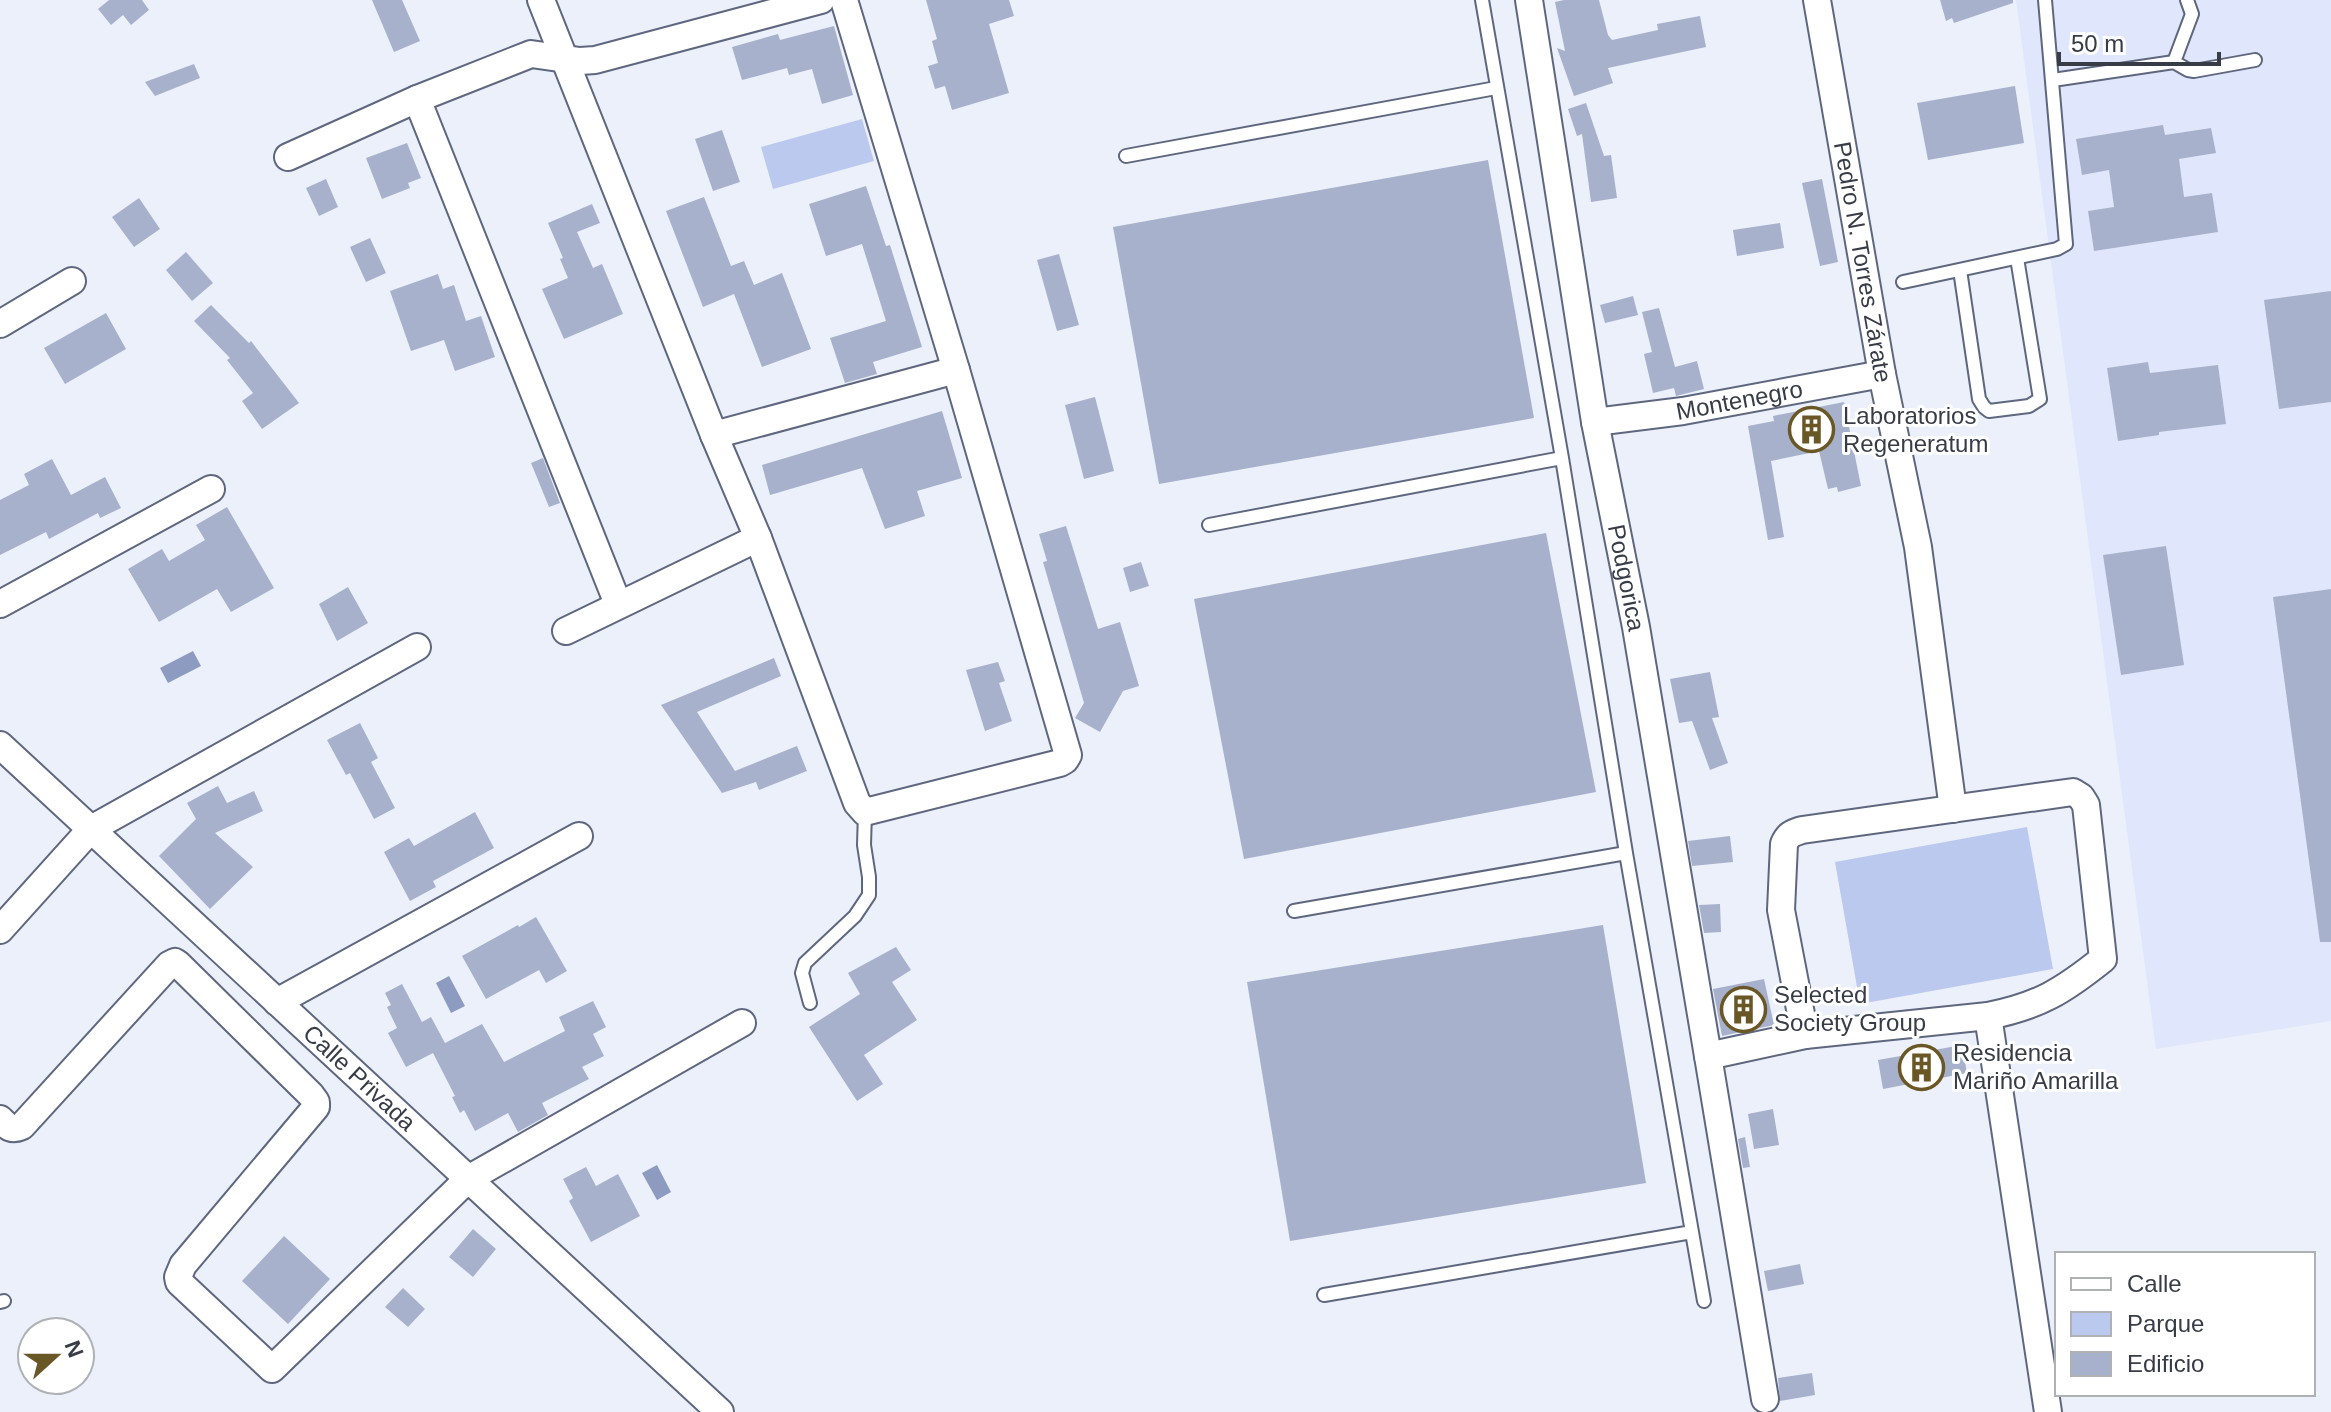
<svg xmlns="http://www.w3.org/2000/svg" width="2331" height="1412" font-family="Helvetica,sans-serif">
  <rect width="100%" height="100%" fill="#ebf0fb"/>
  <!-- built -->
  <path fill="#e0e7fc" d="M2016,0h315v1021l-175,28z"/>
  <!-- green -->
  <path fill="#bbc9ee" d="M862,119l12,42 -101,28 -12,-42z
    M2027,827l26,142 -193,35 -25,-142z"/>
  <!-- water -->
  <path fill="#8d9bc1" d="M193,651l8,15 -33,17 -8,-15z
    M449,976l16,30 -14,7 -15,-30z
    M657,1165l14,27 -14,8 -15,-27z"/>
  <!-- building -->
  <path fill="#a7b1cb" d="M109,0h33l7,10 -18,15 -8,-10 -12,10 -13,-16z
    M372,0h30l18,41 -26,11z
    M926,0h83l5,16 -25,8 20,69 -57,17 -7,-24 -10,3 -7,-23 10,-3 -6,-22 5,-2z
    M1564,0h35l9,35 4,5 46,-10 -1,-6 43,-8 6,31 -98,21 5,15 -39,13 -17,-48 8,3 -10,-49z
    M1940,0h73v3l-59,20 -2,-5 -6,3z
    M834,26l19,69 -31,9 -10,-35 -23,6 -2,-7 -45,12 -10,-33 46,-13 2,6z
    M194,64l6,14 -45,18 -10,-14z
    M2015,86l9,57 -96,17 -11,-57z
    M1586,103l18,53 7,-1 6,43 -26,4 -9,-68 -5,2 -9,-27z
    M2163,125l2,10 46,-7 5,25 -37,6 5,38 28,-4 6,39 -124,19 -6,-40 26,-4 -5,-37 -27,5 -6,-36z
    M722,130l18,52 -27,9 -18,-52z
    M407,143l14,35 -13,5 2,5 -28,11 -16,-41z
    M1488,160l46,258 -375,66 -46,-257z
    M326,179l12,28 -19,9 -13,-28z
    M1822,179l16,83 -18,4 -18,-83z
    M866,186l20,60 4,-1 32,102 -49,15 4,12 -32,9 -15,-45 56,-17 -24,-77 -36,12 -17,-52z
    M704,197l27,69 13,-5 10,24 28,-12 29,76 -49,18 -28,-73 -31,13 -37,-96z
    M139,198l21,31 -26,18 -22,-30z
    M592,204l8,19 -23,9 16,36 9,-4 21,50 -59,25 -22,-50 26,-11 -8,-19 3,-1 -15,-35z
    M1780,223l4,25 -47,8 -4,-26z
    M370,238l16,35 -20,9 -16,-35z
    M186,252l27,31 -21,18 -26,-31z
    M1059,254l20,71 -22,6 -20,-71z
    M438,274l5,15 11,-4 12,36 15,-5 14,41 -40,14 -11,-31 -33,11 -21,-60z
    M2331,291v111l-52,7 -15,-109z
    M1633,296l5,19 -33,8 -5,-18z
    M211,305l38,38 2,-2 48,62 -37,26 -20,-28 11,-8 -26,-33 3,-2 -36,-37z
    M1659,308l16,59 22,-6 7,28 -28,7 -2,-8 -21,5 -9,-39 8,-2 -10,-40z
    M106,313l20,36 -61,35 -21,-36z
    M2148,362l2,11 68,-8 8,59 -67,8v3l-41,6 -11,-73z
    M1095,397l19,74 -30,8 -19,-74z
    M1844,402l17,84 -23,6 -1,-5 -9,2 -9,-38 -48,10 13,76 -16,3 -20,-114 26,-5 -1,-5z
    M942,411l20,67 -45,13 8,25 -40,13 -23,-61 -92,27 -8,-30z
    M543,458l17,45 -11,4 -18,-44z
    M52,459l19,36 34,-18 16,31 -21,10 -2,-5 -49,26 -3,-7 -46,23v-55l29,-15 -5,-11z
    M227,507l47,81 -43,24 -14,-23 -58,33 -31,-53 34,-20 7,12 36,-21 -9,-15z
    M1066,526l32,103 22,-7 19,64 -16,5 -23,41 -25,-14 9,-15 -41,-141 4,-1 -8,-27z
    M1546,533l50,259 -352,67 -50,-260z
    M2166,546l18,119 -63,10 -18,-120z
    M1141,562l8,24 -19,6 -7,-24z
    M348,587l20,36 -31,18 -18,-37z
    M2331,589v353h-11l-47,-345z
    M774,658l7,18 -84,36 38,59 62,-25 10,25 -48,19 -3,-8 -34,11 -61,-88z
    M998,662l7,19 -6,2 13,38 -27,10 -19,-61z
    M1710,672l9,45 -7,1 16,45 -18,7 -18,-49 -13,2 -9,-44z
    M360,723l18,35 -7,4 24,46 -21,11 -24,-46 -4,2 -19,-35z
    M218,786l9,17 27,-12 9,20 -48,22 38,34 -43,42 -51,-53 37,-37 -9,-16z
    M475,812l19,36 -61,33 3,6 -26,14 -26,-49 25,-14 5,8z
    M1730,836l3,26 -41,4 -4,-25z
    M1720,904l1,28 -17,1 -5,-28z
    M536,917l31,54 -21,12 -7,-13 -53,29 -24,-43 56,-31 1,2z
    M1603,925l43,258 -356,58 -43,-259z
    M896,947l15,23 -19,12 25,38 -53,35 19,29 -26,17 -48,-74 51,-33 -12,-21z
    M1764,979l10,46 -52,11 -9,-47z
    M402,984l20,38 9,-5 14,26 37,-19 22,38 61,-31 -6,-14 34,-16 13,26 -13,7 11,22 -22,11 7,12 -47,24 6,12 -30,17 -10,-19 -33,18 -11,-21 -4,3 -8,-16 3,-1 -22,-43 -27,14 -18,-34 9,-5 -10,-21 4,-2 -6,-12z
    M1962,1045l5,28 -84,16 -5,-29z
    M1773,1109l6,36 -25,4 -6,-35z
    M1745,1137l5,30 -7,1 -5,-29z
    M586,1167l10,19 22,-12 22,42 -49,26 -22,-41 4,-3 -10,-19z
    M473,1229l23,20 -23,28 -24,-20z
    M284,1236l46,43 -42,45 -46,-43z
    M1800,1264l4,20 -36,7 -4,-20z
    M403,1288l22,21 -17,18 -23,-20z
    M1812,1373l3,22 -35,6 -2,-23z"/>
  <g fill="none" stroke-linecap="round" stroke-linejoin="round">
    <defs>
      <path id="service" d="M2174,62l18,-48 -5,-14
        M2053,80l121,-18 14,8 6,1 61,-11
        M1126,156l370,-68
        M1960,270l19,129 5,8 5,4 40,-5 11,-7 -23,-141
        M1903,282l154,-33 9,-5 -21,-244
        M1209,525l353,-67
        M1626,853l78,448
        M1294,911l332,-58 -64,-395 -80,-458
        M810,1003l-8,-30 3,-10 50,-47 14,-21v-18l-5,-32 1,-33
        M1324,1295l368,-63
        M0,1302l4,-1"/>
      <g id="minor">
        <path d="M541,0l173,435 44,103 99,265 8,9 195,-49 5,-3 3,-5 -112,-385 -112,-370"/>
        <path id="s1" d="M1529,0l66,422 41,205 72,429 97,-21"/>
        <path id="s2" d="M1817,0l65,374 36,173 35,262"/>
        <path d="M417,99l201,505"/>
        <path d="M288,157l129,-58 114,-45 49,7 15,-1 226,-60"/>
        <path d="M0,324l72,-43"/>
        <path id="s3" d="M1595,422l88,-11 199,-37"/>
        <path d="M714,435l242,-65"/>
        <path d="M0,604l211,-115"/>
        <path d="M566,631l192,-93"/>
        <path id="s4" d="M0,745l720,667"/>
        <path d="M2073,792l8,5 5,8 17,154c-40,32 -64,47 -115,57l-183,19 -24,-125 3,-66c4,-10 9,-11 18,-14z"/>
        <path d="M0,930l91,-101 326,-182"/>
        <path d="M277,1002l302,-166"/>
        <path d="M1988,1016l60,396"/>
        <path d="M1708,1056l57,343"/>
        <path d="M0,1119c8,8 11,12 22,7l147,-161 6,-3 3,2 133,131 5,7v5l-133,158 -5,12 1,5 93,87 196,-190 274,-156"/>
      </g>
    </defs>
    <!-- service casing -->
    <use href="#service" stroke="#5f677f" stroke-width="16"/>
    <!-- minor casing -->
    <use href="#minor" stroke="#5f677f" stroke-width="30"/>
    <!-- service -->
    <use href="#service" stroke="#fff" stroke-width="12"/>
    <!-- minor -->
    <use href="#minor" stroke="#fff" stroke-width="26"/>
  </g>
  <!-- icons -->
  <defs>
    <symbol id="building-ring" viewBox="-11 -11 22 22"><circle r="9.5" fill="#fff" stroke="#695725" stroke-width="1.5"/><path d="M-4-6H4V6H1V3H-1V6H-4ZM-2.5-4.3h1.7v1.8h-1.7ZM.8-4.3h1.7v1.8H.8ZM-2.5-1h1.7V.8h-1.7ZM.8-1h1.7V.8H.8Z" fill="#695725"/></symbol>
  </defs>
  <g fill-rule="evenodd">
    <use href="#building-ring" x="1786" y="404" width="51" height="51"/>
    <use href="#building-ring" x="1718" y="984" width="51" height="51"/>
    <use href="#building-ring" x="1896" y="1042" width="51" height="51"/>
  </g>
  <g text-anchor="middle" stroke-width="6" stroke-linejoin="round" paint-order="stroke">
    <!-- street labels -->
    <g font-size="24" fill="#383c47" stroke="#fff">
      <text dy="8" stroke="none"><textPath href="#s2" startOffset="266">Pedro N. Torres Zárate</textPath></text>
      <text dy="8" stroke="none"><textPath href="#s3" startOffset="146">Montenegro</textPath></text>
      <text dy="8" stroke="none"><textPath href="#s1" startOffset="586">Podgorica</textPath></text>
      <text dy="8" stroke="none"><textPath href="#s4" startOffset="490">Calle Privada</textPath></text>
    </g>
    <!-- poi labels -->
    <g font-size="24" fill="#383c47" stroke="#fff" text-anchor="start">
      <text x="1843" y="424">Laboratorios<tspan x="1843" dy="28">Regeneratum</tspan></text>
      <text x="1774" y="1003">Selected<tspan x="1774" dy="28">Society Group</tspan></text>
      <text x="1953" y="1061">Residencia<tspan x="1953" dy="28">Mariño Amarilla</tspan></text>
    </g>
  </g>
  <!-- legend -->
  <rect x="2055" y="1252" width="260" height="144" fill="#ffffff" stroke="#afb1b5" stroke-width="2"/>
  <rect x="2071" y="1278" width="40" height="12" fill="#ffffff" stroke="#afb1b5" stroke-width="2"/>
  <text x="2127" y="1292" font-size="24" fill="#383c47">Calle</text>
  <rect x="2071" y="1312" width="40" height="24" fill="#bbc9ee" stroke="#afb1b5" stroke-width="2"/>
  <text x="2127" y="1332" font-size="24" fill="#383c47">Parque</text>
  <rect x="2071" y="1352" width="40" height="24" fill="#a7b1cb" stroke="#afb1b5" stroke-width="2"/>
  <text x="2127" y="1372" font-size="24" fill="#383c47">Edificio</text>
  <!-- north arrow -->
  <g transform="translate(56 1356) rotate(69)"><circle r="38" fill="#ffffff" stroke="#afb1b5" stroke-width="2"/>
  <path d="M0-6L14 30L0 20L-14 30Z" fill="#695725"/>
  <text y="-12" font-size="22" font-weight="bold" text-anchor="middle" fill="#383c47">N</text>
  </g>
  <!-- scale -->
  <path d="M2059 52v12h160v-12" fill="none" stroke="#383c47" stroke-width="4"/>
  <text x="2071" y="52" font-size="24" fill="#383c47" stroke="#ffffff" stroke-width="6" paint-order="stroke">50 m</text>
</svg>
